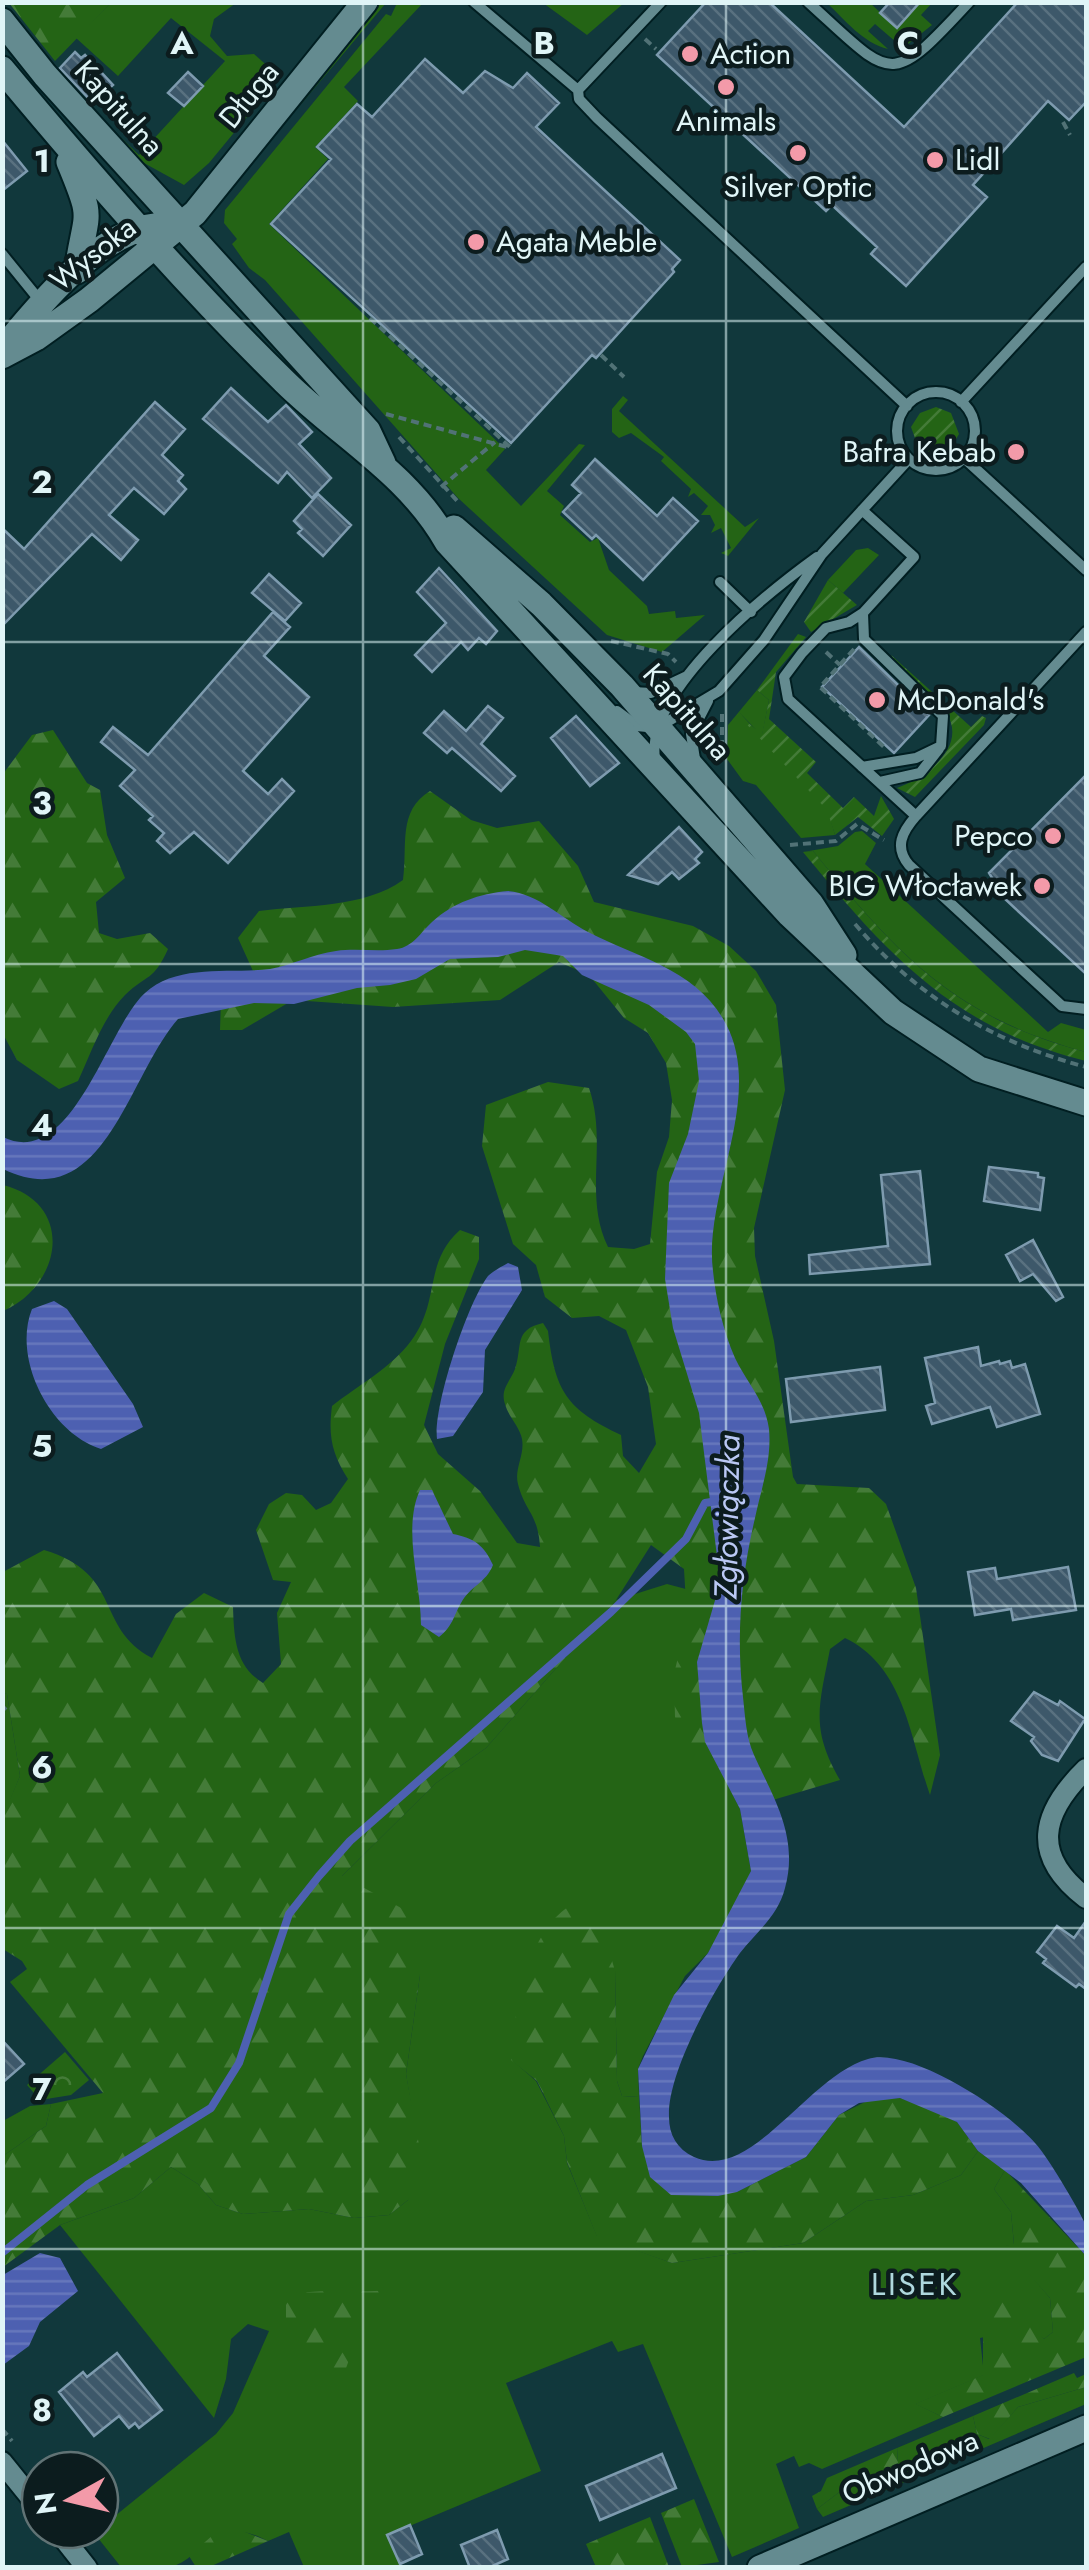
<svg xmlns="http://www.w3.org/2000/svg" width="1089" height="2570" font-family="Jost,sans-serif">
  <defs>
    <pattern id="forest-firs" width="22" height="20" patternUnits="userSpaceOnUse" patternTransform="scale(2.5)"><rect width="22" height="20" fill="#246415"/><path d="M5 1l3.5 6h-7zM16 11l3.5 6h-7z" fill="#447b38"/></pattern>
    <pattern id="park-crowns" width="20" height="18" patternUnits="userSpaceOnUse" patternTransform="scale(2.5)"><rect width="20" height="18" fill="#246415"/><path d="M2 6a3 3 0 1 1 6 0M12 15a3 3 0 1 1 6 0" fill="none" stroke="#447b38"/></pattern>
    <pattern id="garden-furrows" width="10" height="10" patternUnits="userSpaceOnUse" patternTransform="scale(2.5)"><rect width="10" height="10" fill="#246415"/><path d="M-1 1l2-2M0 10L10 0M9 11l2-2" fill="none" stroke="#447b38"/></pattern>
    <pattern id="water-rules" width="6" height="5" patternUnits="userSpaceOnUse" patternTransform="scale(2.5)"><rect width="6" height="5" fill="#4d60b1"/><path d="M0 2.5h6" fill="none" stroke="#6677bc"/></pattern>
    <pattern id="building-back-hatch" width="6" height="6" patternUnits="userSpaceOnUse" patternTransform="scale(2.5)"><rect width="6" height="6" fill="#3d586a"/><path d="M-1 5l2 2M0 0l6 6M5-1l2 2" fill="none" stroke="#597180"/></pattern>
  </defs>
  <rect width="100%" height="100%" fill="#11383c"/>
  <!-- grass -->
  <path fill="#246415" d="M111,3h125l-22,16 -4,17 17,20 27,-2 18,16 -5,10 7,4 -65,79 -25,22 -40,-22 -35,-37 30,29 86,-94 -54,-43 -53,58 -42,-38z
    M380,3h6l-169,201z
    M397,3h26l-79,84 14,14 -43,46 13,12 -59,65 236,225 -19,21 35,36 58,-62 6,1 -38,46 17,15 -4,9 30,27 8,-4 11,32 38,36 2,8 26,-3 1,7 29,-3 -43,37 -55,-17 -149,-137 -193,-218 -16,-12 -17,-24 5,-5 -13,-16 1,-13 161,-196 5,2z
    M543,3h81l-37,32z
    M827,3h43l27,25 23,-25h12l-11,12 11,10 -29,23 -28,-24 -7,7 20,18c-25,-6 -43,-29 -61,-46z
    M623,396l5,4 -9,11 126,116 14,-9 -31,38 -7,-3 10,-5 -10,-20 -10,5 4,-8 -5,-10h-9l7,-9 -14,-13 -6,4 3,-8 -30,-28 3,-4 -33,-24 -12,5 -7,-6v-23z
    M868,548l11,7 -36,38 -15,-13 28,-30z
    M757,690l12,10 -7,36 -23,-24 89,98 7,25 -34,3 -45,-53 -13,-4 -16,-22 1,-34z
    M855,832l7,-1 14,12 -11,21 183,168 13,-9 25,7v22c-132,-35 -189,-98 -273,-201l-10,1 35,-6z
    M667,1584l49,13 -3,158 27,54 11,62 -13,32 -30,50 -23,23 -42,80 -5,13 1,28 -17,-1 -5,-15 -2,-110 -104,88 25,22 28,55 3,27 30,73 75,27 131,-20 63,-42 47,-6 48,-20 17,-24 27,19 -11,19 17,23 3,33 -8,1 44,52 3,34 -9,7 -15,-11 -49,10 4,37 -68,29 27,13 -121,52 -13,-6 -10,4 -5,-11 -18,8 23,64 -67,29 -89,-213 -25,8 -6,-11 -106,42 35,88 -153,64 13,32h-97l-15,-35 -21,9c-60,-31 -61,17 -98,26 -14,3 -34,0 -49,0l-27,-34 122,-99 17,-21 36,-82 -21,-7 -17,15 -5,40 -12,39 -154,-193 74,-27 37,-31 27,17 18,21 27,9 66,-5 45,9 35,-3 19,-15 4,-89 -6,-37 14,-99 -79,-98 95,-94 50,-35 130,-148z
    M3,1693l4,1 13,82 -17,42z
    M51,2104l-5,22 -43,30v-35l27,-15z
    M1086,2387v17l-263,113 -6,-8 29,-22 52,-24 -1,-15 76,-32 4,18 12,5 29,-32z"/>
  <!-- forest -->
  <path fill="url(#forest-firs)" d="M9,3h102l-56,58z
    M53,730l34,53 13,7 7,45 18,43 -29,24 3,31 18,6 33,-6 18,16c-15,33 -20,24 -43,46 -22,22 -34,58 -47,86l-19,8 -42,-29 -15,-28 1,-258 29,-39z
    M430,791l41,29 26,8 42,-7 39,45 16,36 99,24 36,20 27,25 20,34 9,85 -31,138 1,28 19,85 19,136 4,7 72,4 17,16 30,84 24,167 -10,40c-20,-57 -25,-128 -85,-157l-15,11c-11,57 -20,79 10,131l-74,22 -80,-57 -11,-28 -1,-43 13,-54 -3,-51 -33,-24 -35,55 -130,148 -50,35 -94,93 61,33 12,24 5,42 -14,99 18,98 -16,28 -19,15 -35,3 -45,-9 -66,5 -27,-9 -18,-21 -27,-17 -37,31 -74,27 -57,42v-111l43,-30 5,-22 52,-11 -93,-111 17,-13 -5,-8 -19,-12 -1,-131 18,-42 -13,-82 -4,-1v-121l41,-22c80,24 50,77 108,108l24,-44 28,-21 29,14c1,30 2,59 30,76l18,-19 -4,-51 14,-31 -18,-2 -17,-50 13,-26 17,-11 16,2 14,15 15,-7 17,-24c-16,-25 -20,-43 -16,-73 25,-20 59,-38 79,-65 30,-40 12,-78 49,-111l19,7v22l-34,85 -21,81 14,29 42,37 37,52 23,4c-2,-34 -15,-35 -22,-63 -4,-15 7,-29 4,-45 -2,-12 -14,-23 -17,-35 -5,-15 5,-22 10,-35 8,-23 -2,-39 28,-46l5,8c7,60 18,78 73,104l2,21 16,17 17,-29 -8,-57 -22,-57 -27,-14 -27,2 -27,-21 -9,-32 -23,-21 -31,-98 4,-41 62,-23 41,6c19,55 -6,108 19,159l26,2 16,-5 7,-72 12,-35 3,-37 -6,-37 -18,-30 -24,-15 -35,-43 -30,-13 -59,38 -107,7 -100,-7 -51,30h-22l1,-30 32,-29 -15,-33 21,-27c47,-6 105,-3 144,-31 5,-34 -6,-69 27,-89z
    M3,1185c72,18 60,100 0,126z
    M576,1902l27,27 12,42 2,110 5,15 17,1 3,49 95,46 69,-35 33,-42 30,-15 31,-2 36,13 21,11 21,29 -17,24 -48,20 -47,6 -63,42 -131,20 -75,-26 -30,-75 -3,-26 -27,-55 -26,-21c4,-51 15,-132 65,-158z
    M1005,2170l81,86v101l-143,60 -28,-13 68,-29v-75l16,-3 45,42 9,-7 -3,-34 -46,-52 10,-2 -3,-32 -17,-23z
    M386,2290l1,11 -27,28 -15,42 -15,10 -24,-14 -8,-26 -12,-11v-31c16,-13 75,-5 100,-9z
    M1074,2373l3,5 9,-4v13l-68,20 -28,32 -13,-5 -4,-18z
    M897,2448l1,15 -52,24 -29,22 -5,-13 9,-5 6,-13z
    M694,2499l25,63 -37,5 -21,-54z
    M650,2517l19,50h-73l-10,-23z
    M221,2528h14l33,13 -59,26h-13l-7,-11z"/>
  <!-- park -->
  <path fill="url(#park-crowns)" d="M65,2052l24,28 -18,15 -31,5 -13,-15z"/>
  <!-- garden -->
  <path fill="url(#garden-furrows)" d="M936,407l15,6 8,21 -9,15 -16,6 -15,-6 -8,-22 9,-14z
    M828,580l29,25 -46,27 -7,-10z
    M798,634l8,3 -30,35 -7,47 47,43 -9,11 36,35 11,-11 20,19 7,-20 13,23 -12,17 -24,-19 -23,18 -8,-25 -90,-96 25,20 7,-34 -12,-10z
    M891,655l80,72 11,-11 4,2 -2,7 -69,72 -18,-9c27,-10 72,-40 49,-76 -15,-22 -42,-33 -55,-57z
    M813,851c84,103 140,166 273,201v9c-132,-32 -200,-108 -283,-209z"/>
  <!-- water -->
  <path fill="url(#water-rules)" d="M508,891c31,3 53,27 80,41 50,26 109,37 138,92 39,74 -23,170 -13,247 3,29 10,59 22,87 12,25 30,42 34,71 3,31 -8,60 -14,89 -14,59 -19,118 -12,179 2,18 3,41 11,58 20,44 45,82 31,133 -7,28 -28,43 -45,65 -26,36 -73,120 -71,164 0,18 8,32 25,40 57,26 114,-81 174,-98 43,-13 146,55 172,90 11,14 40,62 46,77 3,7 0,22 0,30l-65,-73 -43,-32 -21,-29 -57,-24 -41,5 -20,12 -33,42 -69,35 -19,4 -47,-1 -21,-18 -8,-31 -4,-77 36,-74 34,-42 43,-82 -11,-62 -35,-67 -3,-19 -5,-61 19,-65 3,-25 -20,-159 -26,-85 -8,-49 4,-96 19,-49 11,-53 -4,-37 -9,-12 -37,-27 -67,-30 -19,-19 -38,-6 -27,7 -48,2 -34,20 -26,6 -33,3 -63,16 -40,-1 -76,16c-51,58 -74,199 -175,150v-32c69,34 104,-110 142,-144 32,-30 85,-19 125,-24 22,-4 43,-15 66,-18 20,-3 41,1 61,-2 16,-2 24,-17 35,-27 22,-20 47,-28 76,-31z
    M508,1263l10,4 4,23 -37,60 -2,42 -30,44 -16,3c-4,-33 31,-137 51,-163 5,-5 13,-9 20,-13z
    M54,1301l13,8 66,95 10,23 -42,22c-51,-16 -89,-90 -69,-140z
    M420,1490h12l21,44c21,4 31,11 40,31 -7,18 -23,21 -32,38 -8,14 -8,23 -22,34l-18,-12c0,-42 -19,-96 -1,-135z
    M40,2253l20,5 18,33 -38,31 -11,24 -26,19v-90z"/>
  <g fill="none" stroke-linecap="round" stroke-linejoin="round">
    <!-- stream -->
    <path stroke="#4d60b1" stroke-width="8" d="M2,2253l85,-68 124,-77 28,-45 50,-149 30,-38 31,-35 261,-229 75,-73 19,-36 12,-2"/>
  </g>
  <!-- building -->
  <path fill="url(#building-back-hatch)" stroke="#7e9baf" stroke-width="2.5" d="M706,2h63l135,125 114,-125h68v100l-17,18 -21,-19 -75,84 14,12 -81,89 -35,-32 6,-7 -45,-42 -6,6 -169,-156z
    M890,2h30l-23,26 -17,-15z
    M75,52l6,6 4,-3 28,30 -20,18 -33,-35z
    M425,59l38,34 22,-22 28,17 14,-15 32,30 -23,24 144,133 -8,9 2,3 -78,86 -4,-3 -81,88 -240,-219 60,-65 -14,-12 40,-43 15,13z
    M188,72l15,14 -19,20 -16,-13z
    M2,140l25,31 -25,20z
    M231,388l37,34 18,-17 26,27 -13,12 32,34 -19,20 -25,-26 -9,11 -75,-64z
    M155,402l30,27 -23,26 21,20 -5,6 8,8 -22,25 -30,-26 -25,27 29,25 -17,20 -29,-26 -90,92v-98l22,21z
    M595,459l62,57 16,-18 25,23 -55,59 -47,-45 -4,4 -29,-27 18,-19 -9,-8z
    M318,494l33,31 -28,31 -25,-23 4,-4 -8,-8z
    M439,568l58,63 -11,13 -7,-6 -11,12 -7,-8 -29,30 -17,-17 31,-32 -29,-31z
    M269,574l32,29 -16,18 -33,-28z
    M273,612l17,15 -26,29 45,41 -66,74 25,23 14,-15 12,12 -66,72 -34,-31 -24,21 -13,-12 7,-8 -15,-13 4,-4 -33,-30 15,-16 -34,-28 12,-15 35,28z
    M859,647l70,68 -35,38 -72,-66z
    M488,706l15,12 -22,26 34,32 -14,15 -49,-43 -5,5 -23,-20 20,-22 22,20z
    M576,716l43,47 -29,23 -39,-48z
    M1086,775v199l-81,-75 -16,-26z
    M679,827l23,25 -7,7 4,4 -20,16 -7,-7 -14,12 -30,-9z
    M989,1167l49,6v4l6,1 -4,32 -56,-9z
    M920,1171l10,93 -120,10 -1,-19 79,-9 -7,-71z
    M1033,1240l30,57 -7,4 -23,-27 -13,7 -14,-26z
    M978,1347l3,19 18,-5 1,3 10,-3 2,7 13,-4 15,50 -43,13 -7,-20 -58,17 -6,-18 9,-3 -10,-45z
    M880,1367l5,43 -94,12 -5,-43z
    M1068,1567l8,43 -63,10 -2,-11 -36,6 -7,-43 27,-4 2,11z
    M1034,1692l24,13 2,-4 25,18 -27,42 -16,-6 -11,-14 3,-4 -23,-16z
    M1086,1921v68l-7,-5 -3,3 -33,-24 3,-4 -9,-7 20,-26 17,12z
    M2,2040l22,24 -22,19z
    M117,2353l45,57 -23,18 -4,-5 -6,5 -10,-12 -25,20 -35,-44 24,-20 4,5z
    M662,2454l14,34 -76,32 -14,-34z
    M410,2525l12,29 -22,10 -13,-29z
    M497,2530l11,29 -20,9h-18l-9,-23z"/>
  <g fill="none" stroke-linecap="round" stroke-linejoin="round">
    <defs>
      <path id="service" d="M474,2l104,88 1,9 18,19 310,288
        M808,2c85,77 80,88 161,0
        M578,90l83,-88
        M2,254l39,48
        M897 431a39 39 0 1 1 78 0a39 39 0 1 1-78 0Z
        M961,402l125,-135
        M964,458l122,112
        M862,510l52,47 -51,56 -14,9 -23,6 -24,25 -18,24 4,22 128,117
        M720,582l31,30
        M1086,632l-170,184c-14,16 -22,31 -7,49l153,141 24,3
        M633,692l18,1 36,-17
        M617,711l20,15 20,2 62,-37 45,-51 58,-86 87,-95
        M655,759c-10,-69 111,-165 162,-202
        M695,759l-4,-25 17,-33
        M862,767l54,-9 25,-12 2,-30 -79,-77 -1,-25
        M880,782l40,-9 19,-24"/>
      <path id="minor" d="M1086,1769c-46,45 -55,87 0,129
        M2,2462l38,47
        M57,2530l30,38"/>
      <path id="tertiary" d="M2,21l43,54 323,356 15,32
        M2,69c90,108 183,215 283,313 55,54 124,92 162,160l343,373 103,97 86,57 107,34
        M69,162c26,62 17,46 8,109
        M2,350c35,-43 96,-118 153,-124
        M2,356l34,-18 53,-38 106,-87 170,-211
        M454,528l87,76 81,82 189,218 33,51
        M760,2568l326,-140"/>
    </defs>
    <!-- service casing -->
    <use href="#service" stroke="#011e21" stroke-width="14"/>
    <!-- minor casing -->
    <use href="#minor" stroke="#011e21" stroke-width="24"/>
    <!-- tertiary casing -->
    <use href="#tertiary" stroke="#011e21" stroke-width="29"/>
    <!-- path -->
    <path stroke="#517276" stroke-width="4" stroke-dasharray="8 5" stroke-linecap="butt" d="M645,39l11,10
      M1063,122l7,13
      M370,318l142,131
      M601,355l23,22
      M386,414l121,33
      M399,437l61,67
      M441,487l54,-45
      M611,641l57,13 8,8
      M854,649l-34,38 65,61
      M826,652l14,13
      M722,714v48
      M790,845l46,-4 21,-17 27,16
      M855,924c63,74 138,118 231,143
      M2,1711l4,-4
      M2,2429l10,12"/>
    <!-- service -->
    <use href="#service" stroke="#648b90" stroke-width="10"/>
    <!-- minor -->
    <use href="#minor" stroke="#648b90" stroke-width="20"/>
    <!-- tertiary -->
    <use href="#tertiary" stroke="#648b90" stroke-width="25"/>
  </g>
  <!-- grid -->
  <path fill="none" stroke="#e0f5f7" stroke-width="2.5" stroke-opacity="0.55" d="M363,2v2566M726,2v2566M2,321h1084M2,642h1084M2,964h1084M2,1285h1084M2,1606h1084M2,1928h1084M2,2249h1084"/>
  <!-- markers -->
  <g fill="#f39aa9" stroke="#0c1c1e" stroke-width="4">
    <circle cx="690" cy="54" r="10"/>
    <circle cx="726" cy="87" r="10"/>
    <circle cx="798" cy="153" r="10"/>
    <circle cx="935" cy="160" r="10"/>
    <circle cx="476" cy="242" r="10"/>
    <circle cx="1016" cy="452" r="10"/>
    <circle cx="877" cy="700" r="10"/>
    <circle cx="1053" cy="836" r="10"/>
    <circle cx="1042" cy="886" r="10"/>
  </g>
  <g text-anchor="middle" stroke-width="9" stroke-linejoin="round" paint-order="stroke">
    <!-- poi labels -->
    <g font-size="30" fill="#e0f5f7" stroke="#0c1c1e" text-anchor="start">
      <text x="710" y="64">Action</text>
      <text x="726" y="131" text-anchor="middle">Animals</text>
      <text x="955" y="170">Lidl</text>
      <text x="798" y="197" text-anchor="middle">Silver Optic</text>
      <text x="496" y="252">Agata Meble</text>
      <text x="996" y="462" text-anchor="end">Bafra Kebab</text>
      <text x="897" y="710">McDonald's</text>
      <text x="1033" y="846" text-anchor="end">Pepco</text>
      <text x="1022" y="896" text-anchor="end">BIG Włocławek</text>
    </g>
    <!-- street labels -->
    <g font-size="30" fill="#e0f5f7" stroke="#0c1c1e">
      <text transform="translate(249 95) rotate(-51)" y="10">Długa</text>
      <text transform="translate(119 108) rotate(48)" y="10">Kapitulna</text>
      <text transform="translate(93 254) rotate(-38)" y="10">Wysoka</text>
      <text transform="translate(687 712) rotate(49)" y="10">Kapitulna</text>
      <text transform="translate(910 2467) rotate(-23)" y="10">Obwodowa</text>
    </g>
    <!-- water labels -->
    <g font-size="32" font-style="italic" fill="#bac8f4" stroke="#0c1c1e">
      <text transform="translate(727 1517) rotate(-89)" y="11">Zgłowiączka</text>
    </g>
    <!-- neighbourhood labels -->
    <g font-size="32" letter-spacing="2.5" fill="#afd8de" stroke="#0c1c1e">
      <text x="915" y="2295">LISEK</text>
    </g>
  </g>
  <g font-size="32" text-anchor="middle" font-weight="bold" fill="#e0f5f7" stroke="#0c1c1e" stroke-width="9" stroke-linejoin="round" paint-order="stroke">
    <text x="182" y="54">A</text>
    <text x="544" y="54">B</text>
    <text x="908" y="54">C</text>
    <text x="42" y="172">1</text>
    <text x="42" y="493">2</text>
    <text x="42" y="814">3</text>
    <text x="42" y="1136">4</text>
    <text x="42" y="1457">5</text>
    <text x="42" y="1778">6</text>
    <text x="42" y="2100">7</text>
    <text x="42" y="2421">8</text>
  </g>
  <!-- border -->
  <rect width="1089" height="2570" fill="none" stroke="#e0f5f7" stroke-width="10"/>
  <!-- north arrow -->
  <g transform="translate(70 2500) rotate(262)"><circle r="48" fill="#0c1c1e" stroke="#617375" stroke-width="2.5"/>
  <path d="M0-8L18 38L0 25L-18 38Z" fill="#f39aa9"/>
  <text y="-15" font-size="28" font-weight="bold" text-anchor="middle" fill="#e0f5f7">N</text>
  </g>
</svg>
